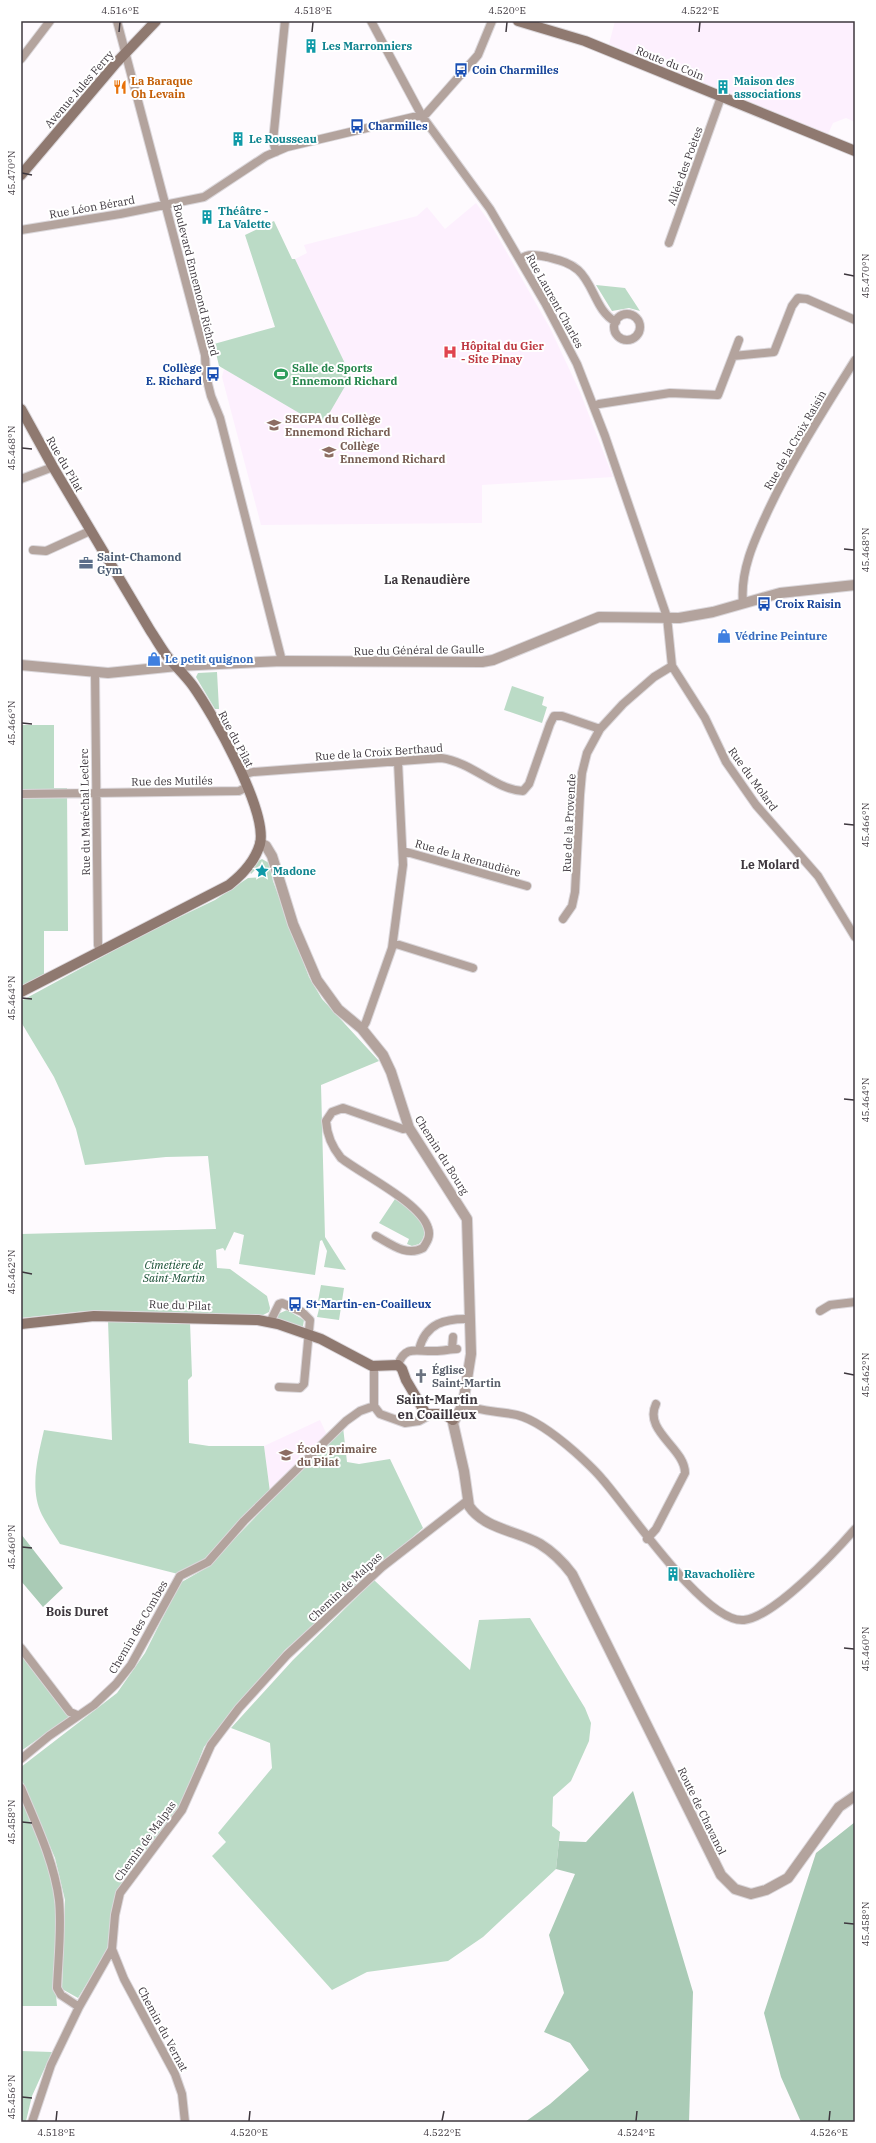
<svg xmlns="http://www.w3.org/2000/svg" width="876" height="2143" font-family="'IBM Plex Serif',serif">
  <rect width="100%" height="100%" fill="#fefafe"/>
  <!-- built -->
  <path fill="#fdf0fe" d="M615,21h240v101l-9,-4 -13,5 -5,11 -219,-90z
    M476,203l14,20 60,105 30,64 33,85 -131,8v38l-221,2 -39,-148 2,-8 87,51 13,1 2,-2 25,-43 -56,-117 12,-6 -3,-8 113,-29 10,-9 18,22z
    M320,1420l7,15 -11,12 -6,3 -1,3 -15,16 -3,-1 -2,5 -18,18 -1,-1 -6,-44z"/>
  <!-- green -->
  <path fill="#bbdbc6" d="M274,221l18,38h3l56,117 -25,43 -8,3 -7,-2 -92,-54 -5,-22 61,-17 -30,-92z
    M596,285l29,3 15,23 -11,-3 -17,3z
    M217,672l2,37h-4l-19,-32 2,-4z
    M512,686l32,11 -2,8 5,2 -5,16 -38,-13z
    M21,725h33v63h13l1,143h-24v43l-23,12z
    M262,859l7,4 4,18 36,96 13,22 57,62 -58,24 4,152 21,33 -22,-3 3,-16 -5,-11 -2,1 -5,34 -76,-11 5,-29 -10,-3 -9,19 -2,-3 -7,2 1,18 13,1 37,27 3,12 -1,4 -8,4 -175,-5 -65,7v-84l195,-5 -8,-73 -42,1 -81,8 -9,-36 -12,-30 -10,-22 -33,-55v-21l123,-67 71,-34 33,-22 16,-1 3,-5 -3,-7 -5,1 -8,8 -1,-2 8,-11z
    M395,1199c13,9 41,27 24,45l-7,2 -5,-2 2,-5 -30,-16z
    M321,1285l23,3 -5,32 -22,-3 4,-16h-3z
    M287,1310l17,10 -1,6 -2,1 -23,-7v-6z
    M108,1320l82,2 2,54 -4,4 1,63 20,3h55l6,46 -34,33 -36,39 -22,10 -118,-30c-6,-10 -13,-19 -18,-29 -13,-26 -4,-59 2,-85l68,10z
    M343,1427l4,35 12,2 31,-5 33,69 -138,122 -81,97 -23,59 -62,84 -9,56 -32,52 -16,-9 3,-89 -10,-42 -34,-80v-11l96,-74 28,-40 35,-70 26,-15z
    M374,1580l96,90 9,-50 51,-2 55,90 6,15 -2,18 -18,40 -18,16 -1,29 8,6 -4,37 -73,68 -35,24 -81,11 -35,18 -120,-134 14,-14 -8,-9 54,-65 -2,-25 -39,-15 62,-68z
    M21,1652l48,65 -48,34z
    M21,1795c17,37 33,79 35,120 2,30 -2,61 1,91h-36z
    M21,2051l31,1 -20,44 -6,25h-5z"/>
  <!-- forest -->
  <path fill="#aacbb6" d="M21,1534l42,54 -20,19 -22,-26z
    M633,1791l60,201 -4,130h-164l25,-18 39,-34 -19,-27 -26,-11 20,-39 -15,-58 26,-61 -19,-5 3,-28 27,1z
    M855,1822v300h-54l-20,-45 -17,-64 52,-160z"/>
  <g fill="none" stroke-linecap="round" stroke-linejoin="round">
    <defs>
      <path id="minor" d="M117,21l88,334 1,21 5,20 9,22 62,243
        M371,21l51,95 68,93 55,94 32,61 28,72 62,181 5,49 33,52 21,44 30,43 62,71 37,61
        M21,59l29,-38
        M276,152l-3,-11 12,-120
        M21,230l99,-16 84,-17 62,-41 21,-9 139,-33 52,-59 14,-34
        M669,243l52,-146
        M520,259c9,-6 17,-4 27,-2 11,3 22,5 31,13 16,14 18,42 38,52
        M614 327a13 13 0 1 1 26 0a13 13 0 1 1-26 0Z
        M733,356l6,-16
        M599,404l71,-11 48,2 15,-39 41,-4 18,-46 6,-8 9,1 48,21
        M21,479l32,-12
        M33,550l13,1 44,-20
        M743,603c-3,-32 11,-62 24,-90 25,-54 57,-103 88,-153
        M95,672l3,273 2,6
        M242,775l11,-3 188,-14c31,4 55,32 82,33l6,-7 21,-60 4,-8h8l38,13
        M21,794l218,-3 8,-4
        M403,851l124,35
        M563,919l9,-13 3,-14 5,-97 2,-22 5,-20 13,-24 23,-25 31,-27 18,-11
        M393,943l80,25
        M362,1029l4,-7 26,-74 11,-83 -5,-103
        M376,1236c15,8 30,21 47,12 4,-6 8,-12 5,-20 -7,-25 -65,-53 -87,-70 -9,-11 -14,-22 -15,-37l6,-9 11,-4 60,21 6,-1
        M820,1311l10,-6 25,-3
        M270,1322l9,-18 3,-1 20,9 8,8 -6,64 -4,4 -21,-1
        M452,1349l1,-12
        M419,1350c6,-27 27,-32 51,-31
        M398,1365c7,-21 20,-13 37,-14 8,0 15,-2 22,-2
        M374,1367v39l6,8 25,9 14,-2 11,-6
        M463,1404c16,8 37,7 54,11 20,5 42,23 58,37 10,9 20,18 28,28 25,28 102,144 141,140 30,-3 91,-68 111,-91
        M647,1539l9,-10 29,-56c0,-25 -42,-42 -29,-69
        M21,1648l49,64 7,3
        M21,1759l28,-23 45,-31 22,-21 15,-19 49,-89 28,-14 36,-41 102,-100 14,-10 14,-5
        M21,1788c15,36 33,73 38,112 3,27 -1,61 -2,88l4,7 18,12
        M112,1949l12,30 51,95 7,20 3,28
        M32,2122l19,-57 28,-58 33,-58 3,-34 5,-22 62,-83 29,-65 28,-37 48,-53 95,-88 85,-66"/>
      <path id="tertiary" d="M21,665l87,8 69,-7 105,-5 200,1 11,-2 106,-43 80,1 34,-6 67,-19 75,-8
        M260,843l6,3 6,10 21,68 24,56 21,29 24,20 21,26 8,17 18,56 58,91 4,135 -8,50 -10,19 11,48 5,35c15,23 49,25 71,38 13,8 23,18 32,30l149,301 14,14 16,5 15,-4 22,-12 51,-71 16,-11"/>
      <path id="secondary" d="M518,21l67,20 270,110
        M21,175l95,-112 40,-42
        M21,409l32,58 97,163c6,9 11,18 17,26 8,10 18,19 26,30 20,28 75,125 67,158 -5,17 -18,31 -31,41l-208,107
        M21,1324l73,-8 164,4 20,4 43,15 51,27 26,-1 4,4 4,11 20,34h18l9,6"/>
    </defs>
    <!-- minor casing -->
    <use href="#minor" stroke="#dbd7db" stroke-width="10"/>
    <!-- tertiary casing -->
    <use href="#tertiary" stroke="#dbd7db" stroke-width="12"/>
    <!-- secondary casing -->
    <use href="#secondary" stroke="#dbd7db" stroke-width="12"/>
    <!-- minor -->
    <use href="#minor" stroke="#b3a39d" stroke-width="8"/>
    <!-- tertiary -->
    <use href="#tertiary" stroke="#b3a39d" stroke-width="10"/>
    <!-- secondary -->
    <use href="#secondary" stroke="#8f7970" stroke-width="10"/>
  </g>
  <!-- ticks -->
  <path fill="none" stroke="#3e373e" stroke-width="1.5" d="M119,32l1,-10M312,32l1,-10M506,32l1,-10M699,32l1,-10M22,173l10,2M844,274l10,2M22,448l10,1M844,549l10,1M22,723l10,1M844,824l10,1M22,998l10,1M844,1099l10,1M22,1272l10,2M844,1373l10,2M22,1547l10,1M844,1648l10,1M22,1822l10,1M844,1923l10,1M22,2097l10,1M56,2121l1,-10M249,2121l1,-10M442,2121l2,-10M636,2121l1,-10M829,2121l1,-10"/>
  <!-- icons -->
  <defs>
    <symbol id="building-bare" viewBox="-9 -9 18 18"><path d="M-4-6H4V6H1V3H-1V6H-4ZM-2.5-4.3h1.7v1.8h-1.7ZM.8-4.3h1.7v1.8H.8ZM-2.5-1h1.7V.8h-1.7ZM.8-1h1.7V.8H.8Z" fill="#0f9aa8" stroke="#fff" stroke-width="2.5" paint-order="stroke"/></symbol>
    <symbol id="bus-bare" viewBox="-9 -9 18 18"><path d="M-5-6H5V4H4V6H2V4H-2V6H-4V4H-5ZM-3.5-4V0h7V-4ZM-3.5 1.2v1.5H-2V1.2ZM2 1.2v1.5H3.5V1.2Z" fill="#1a4fb4" stroke="#fff" stroke-width="2.5" paint-order="stroke"/></symbol>
    <symbol id="restaurant-bare" viewBox="-9 -9 18 18"><path d="M-5-6h1v4h1v-4h1v4h1v-4h1v5L-1.5 .5V6h-2V.5L-5-1ZM5-6V6H3V1.5H1.5Q1.5-4 5-6Z" fill="#e8710a" stroke="#fff" stroke-width="2.5" paint-order="stroke"/></symbol>
    <symbol id="hospital-bare" viewBox="-9 -9 18 18"><path d="M-5-5h3v3.5h4V-5h3V5h-3V1.5h-4V5h-3Z" fill="#e0444e" stroke="#fff" stroke-width="2.5" paint-order="stroke"/></symbol>
    <symbol id="stadium-bare" viewBox="-9 -9 18 18"><path d="M0-5a6.5 5 0 1 0 0 10a6.5 5 0 1 0 0-10ZM-3.5-1.8h7v3.6h-7Z" fill="#2e9e5b" stroke="#fff" stroke-width="2.5" paint-order="stroke"/></symbol>
    <symbol id="school-bare" viewBox="-9 -9 18 18"><path d="M0-5L7-2L0 1L-7-2ZM-4 1L0 2.5L4 1V4Q0 6-4 4Z" fill="#8d6e63" stroke="#fff" stroke-width="2.5" paint-order="stroke"/></symbol>
    <symbol id="office-bare" viewBox="-9 -9 18 18"><path d="M-6-3h4V-5.5h4V-3h4V5H-6ZM-1-4.5V-3h2v-1.5ZM-6 0V1H6V0Z" fill="#5c6f8a" stroke="#fff" stroke-width="2.5" paint-order="stroke"/></symbol>
    <symbol id="shop-bare" viewBox="-9 -9 18 18"><path d="M-5-2.5h2.3a2.7 3.5 0 0 1 5.4 0H5L5.5 6h-11ZM-1.5-2.5h3a1.5 2.3 0 0 0-3 0Z" fill="#3f7fe0" stroke="#fff" stroke-width="2.5" paint-order="stroke"/></symbol>
    <symbol id="sight-bare" viewBox="-9 -9 18 18"><path d="M0-6L1.8-2.2L6-1.7L2.9 1.2L3.7 5.4L0 3.3L-3.7 5.4L-2.9 1.2L-6-1.7L-1.8-2.2Z" fill="#0f9aa8" stroke="#fff" stroke-width="2.5" paint-order="stroke"/></symbol>
    <symbol id="church-bare" viewBox="-9 -9 18 18"><path d="M-1.2-6h2.4v3.5h3.3v2.4h-3.3V6h-2.4V-.1h-3.3v-2.4h3.3Z" fill="#6b7280" stroke="#fff" stroke-width="2.5" paint-order="stroke"/></symbol>
  </defs>
  <g fill-rule="evenodd">
    <use href="#building-bare" x="301" y="36" width="20" height="20"/>
    <use href="#bus-bare" x="451" y="60" width="20" height="20"/>
    <use href="#restaurant-bare" x="110" y="77" width="20" height="20"/>
    <use href="#building-bare" x="713" y="77" width="20" height="20"/>
    <use href="#bus-bare" x="347" y="116" width="20" height="20"/>
    <use href="#building-bare" x="228" y="129" width="20" height="20"/>
    <use href="#building-bare" x="197" y="207" width="20" height="20"/>
    <use href="#hospital-bare" x="440" y="342" width="20" height="20"/>
    <use href="#bus-bare" x="203" y="364" width="20" height="20"/>
    <use href="#stadium-bare" x="271" y="364" width="20" height="20"/>
    <use href="#school-bare" x="264" y="415" width="20" height="20"/>
    <use href="#school-bare" x="319" y="442" width="20" height="20"/>
    <use href="#office-bare" x="76" y="553" width="20" height="20"/>
    <use href="#bus-bare" x="754" y="594" width="20" height="20"/>
    <use href="#shop-bare" x="714" y="626" width="20" height="20"/>
    <use href="#shop-bare" x="144" y="649" width="20" height="20"/>
    <use href="#sight-bare" x="252" y="861" width="20" height="20"/>
    <use href="#bus-bare" x="285" y="1294" width="20" height="20"/>
    <use href="#church-bare" x="411" y="1366" width="20" height="20"/>
    <use href="#school-bare" x="276" y="1445" width="20" height="20"/>
    <use href="#building-bare" x="663" y="1564" width="20" height="20"/>
  </g>
  <g text-anchor="middle" stroke-width="4" stroke-linejoin="round" paint-order="stroke">
    <!-- culture labels -->
    <g font-size="11" font-weight="bold" fill="#0d838f" stroke="#fff" text-anchor="start">
      <text x="322" y="50">Les Marronniers</text>
      <text x="734" y="85">Maison des<tspan x="734" dy="13">associations</tspan></text>
      <text x="249" y="143">Le Rousseau</text>
      <text x="218" y="215">Théâtre -<tspan x="218" dy="13">La Valette</tspan></text>
      <text x="273" y="875">Madone</text>
      <text x="684" y="1578">Ravacholière</text>
    </g>
    <!-- street labels -->
    <g font-size="11" fill="#3e373e" stroke="#fff">
      <text transform="translate(670 63) rotate(22)" y="4">Route du Coin</text>
      <text transform="translate(79 89) rotate(-49)" y="4">Avenue Jules Ferry</text>
      <text transform="translate(685 166) rotate(-70)" y="4">Allée des Poètes</text>
      <text transform="translate(92 207) rotate(-10)" y="4">Rue Léon Bérard</text>
      <text transform="translate(196 280) rotate(76)" y="4">Boulevard Ennemond Richard</text>
      <text transform="translate(555 301) rotate(61)" y="4">Rue Laurent Charles</text>
      <text transform="translate(795 440) rotate(-60)" y="4">Rue de la Croix Raisin</text>
      <text transform="translate(65 464) rotate(60)" y="4">Rue du Pilat</text>
      <text transform="translate(419 650) rotate(-1)" y="4">Rue du Général de Gaulle</text>
      <text transform="translate(236 739) rotate(62)" y="4">Rue du Pilat</text>
      <text transform="translate(379 752) rotate(-4)" y="4">Rue de la Croix Berthaud</text>
      <text transform="translate(753 779) rotate(54)" y="4">Rue du Molard</text>
      <text transform="translate(172 781) rotate(-1)" y="4">Rue des Mutilés</text>
      <text transform="translate(85 812) rotate(-91)" y="4">Rue du Maréchal Leclerc</text>
      <text transform="translate(569 823) rotate(-87)" y="4">Rue de la Provende</text>
      <text transform="translate(468 858) rotate(16)" y="4">Rue de la Renaudière</text>
      <text transform="translate(442 1155) rotate(58)" y="4">Chemin du Bourg</text>
      <text transform="translate(180 1305) rotate(2)" y="4">Rue du Pilat</text>
      <text transform="translate(345 1587) rotate(-43)" y="4">Chemin de Malpas</text>
      <text transform="translate(138 1627) rotate(-60)" y="4">Chemin des Combes</text>
      <text transform="translate(702 1811) rotate(64)" y="4">Route de Chavanol</text>
      <text transform="translate(145 1841) rotate(-54)" y="4">Chemin de Malpas</text>
      <text transform="translate(163 2029) rotate(62)" y="4">Chemin du Vernat</text>
    </g>
    <!-- transit labels -->
    <g font-size="11" font-weight="bold" fill="#164399" stroke="#fff" text-anchor="start">
      <text x="472" y="74">Coin Charmilles</text>
      <text x="368" y="130">Charmilles</text>
      <text x="202" y="372" text-anchor="end">Collège<tspan x="202" dy="13">E. Richard</tspan></text>
      <text x="775" y="608">Croix Raisin</text>
      <text x="306" y="1308">St-Martin-en-Coailleux</text>
    </g>
    <!-- food labels -->
    <g font-size="11" font-weight="bold" fill="#c56008" stroke="#fff" text-anchor="start">
      <text x="131" y="85">La Baraque<tspan x="131" dy="13">Oh Levain</tspan></text>
    </g>
    <!-- health labels -->
    <g font-size="11" font-weight="bold" fill="#be3a42" stroke="#fff" text-anchor="start">
      <text x="461" y="350">Hôpital du Gier<tspan x="461" dy="13">- Site Pinay</tspan></text>
    </g>
    <!-- leisure labels -->
    <g font-size="11" font-weight="bold" fill="#27864d" stroke="#fff" text-anchor="start">
      <text x="292" y="372">Salle de Sports<tspan x="292" dy="13">Ennemond Richard</tspan></text>
    </g>
    <!-- education labels -->
    <g font-size="11" font-weight="bold" fill="#785e54" stroke="#fff" text-anchor="start">
      <text x="285" y="423">SEGPA du Collège<tspan x="285" dy="13">Ennemond Richard</tspan></text>
      <text x="340" y="450">Collège<tspan x="340" dy="13">Ennemond Richard</tspan></text>
      <text x="297" y="1453">École primaire<tspan x="297" dy="13">du Pilat</tspan></text>
    </g>
    <!-- service labels -->
    <g font-size="11" font-weight="bold" fill="#4e5e75" stroke="#fff" text-anchor="start">
      <text x="97" y="561">Saint-Chamond<tspan x="97" dy="13">Gym</tspan></text>
    </g>
    <!-- shop labels -->
    <g font-size="11" font-weight="bold" fill="#366cbe" stroke="#fff" text-anchor="start">
      <text x="735" y="640">Védrine Peinture</text>
      <text x="165" y="663">Le petit quignon</text>
    </g>
    <!-- park labels -->
    <g font-size="11" font-style="italic" fill="#0e472b" stroke="#fff">
      <text x="174" y="1269">Cimetière de<tspan x="174" dy="13">Saint-Martin</tspan></text>
    </g>
    <!-- worship labels -->
    <g font-size="11" font-weight="bold" fill="#5b616d" stroke="#fff" text-anchor="start">
      <text x="432" y="1374">Église<tspan x="432" dy="13">Saint-Martin</tspan></text>
    </g>
    <!-- neighbourhood labels -->
    <g font-size="12" font-weight="bold" fill="#3e373e" stroke="#fff">
      <text x="427" y="584">La Renaudière</text>
      <text x="770" y="869">Le Molard</text>
      <text x="77" y="1616">Bois Duret</text>
    </g>
    <!-- quarter labels -->
    <g font-size="13" font-weight="bold" fill="#3e373e" stroke="#fff">
      <text x="437" y="1404">Saint-Martin<tspan x="437" dy="15">en Coailleux</tspan></text>
    </g>
  </g>
  <!-- border -->
  <rect width="876" height="2143" fill="none" stroke="#ffffff" stroke-width="44"/>
  <rect x="22" y="22" width="832" height="2099" fill="none" stroke="#3e373e" stroke-width="1.5"/>
  <g font-size="10" text-anchor="middle" fill="#3e373e">
    <text x="120" y="14">4.516°E</text>
    <text x="313" y="14">4.518°E</text>
    <text x="507" y="14">4.520°E</text>
    <text x="700" y="14">4.522°E</text>
    <text transform="translate(11 173) rotate(-90)" y="4">45.470°N</text>
    <text transform="translate(865 276) rotate(-90)" y="4">45.470°N</text>
    <text transform="translate(11 448) rotate(-90)" y="4">45.468°N</text>
    <text transform="translate(865 550) rotate(-90)" y="4">45.468°N</text>
    <text transform="translate(11 723) rotate(-90)" y="4">45.466°N</text>
    <text transform="translate(865 825) rotate(-90)" y="4">45.466°N</text>
    <text transform="translate(11 998) rotate(-90)" y="4">45.464°N</text>
    <text transform="translate(865 1100) rotate(-90)" y="4">45.464°N</text>
    <text transform="translate(11 1272) rotate(-90)" y="4">45.462°N</text>
    <text transform="translate(865 1375) rotate(-90)" y="4">45.462°N</text>
    <text transform="translate(11 1547) rotate(-90)" y="4">45.460°N</text>
    <text transform="translate(865 1649) rotate(-90)" y="4">45.460°N</text>
    <text transform="translate(11 1822) rotate(-90)" y="4">45.458°N</text>
    <text transform="translate(865 1924) rotate(-90)" y="4">45.458°N</text>
    <text transform="translate(11 2097) rotate(-90)" y="4">45.456°N</text>
    <text x="56" y="2136">4.518°E</text>
    <text x="249" y="2136">4.520°E</text>
    <text x="442" y="2136">4.522°E</text>
    <text x="636" y="2136">4.524°E</text>
    <text x="829" y="2136">4.526°E</text>
  </g>
</svg>
